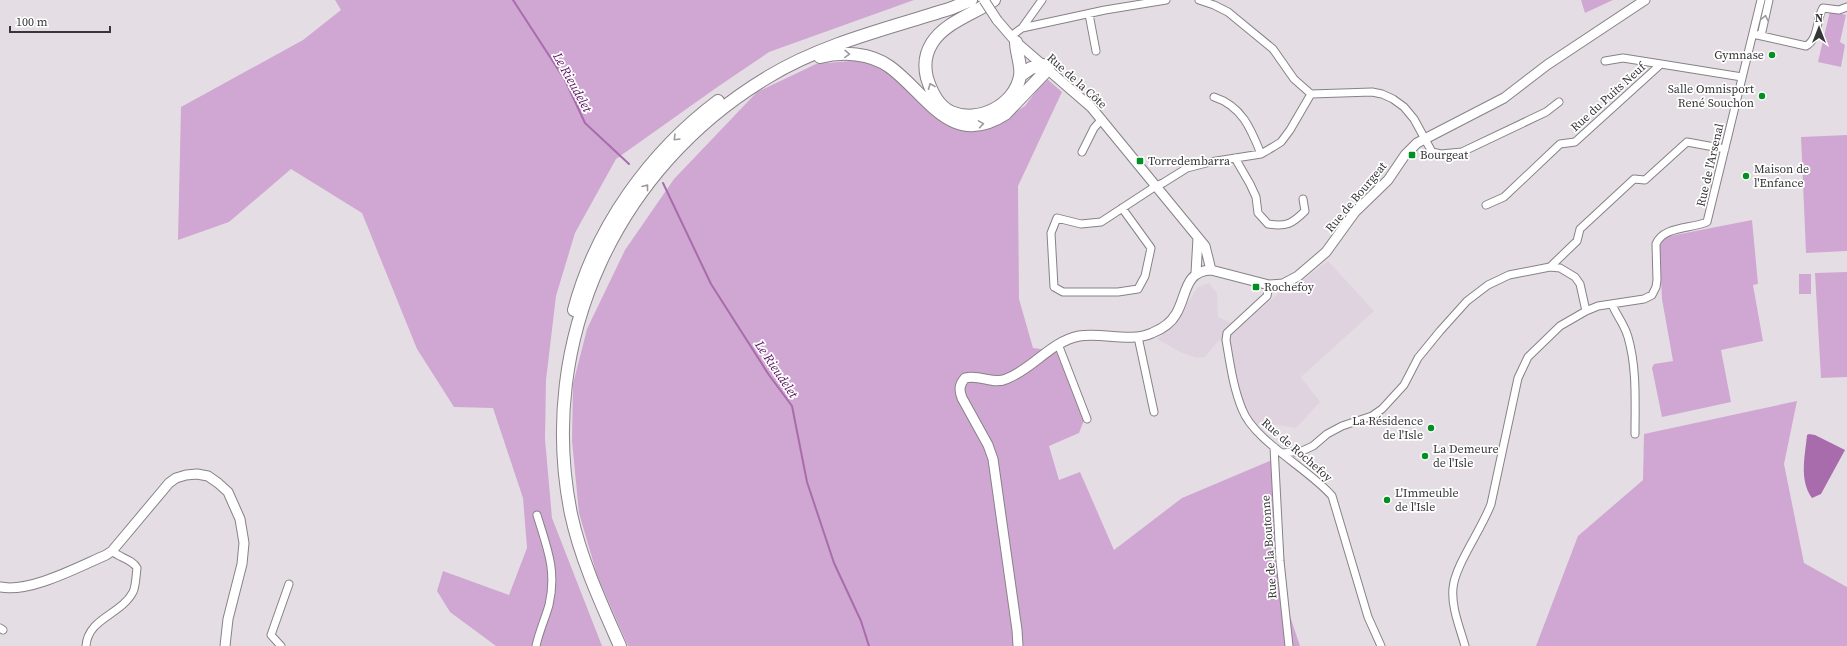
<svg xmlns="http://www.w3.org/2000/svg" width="1847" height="646" font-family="'Source Serif 4',serif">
  <rect width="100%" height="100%" fill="#e4dee4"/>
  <!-- built -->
  <path fill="#dfd3df" d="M1328,261l46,50 -73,66 19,25 -24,26 -32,-5 -6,2 -8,-9 -7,-14 -13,-57 -11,-5 -14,17 -9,1 -16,-6 -23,-13 15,-12 26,-40 11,-4 8,10 1,24 22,10 40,-35 11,2 10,-10 2,-4z"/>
  <!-- green -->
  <path fill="#d0a7d2" d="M335,0h579l-145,52 -53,36 -100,71 -41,74 -19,63 -10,84 -1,59 7,79 50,128h-106l-46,-34 -13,-21 6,-20 66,24 18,-47 -4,-50 -30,-90 -39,-1 -37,-58 -55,-136 -71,-44 -62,53 -51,18 3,-133 122,-67 38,-30z
    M1581,0h32l-28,13z
    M1830,11l16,4 -6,27 5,3 -4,22 -23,-5z
    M860,60l30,12 43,44 30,13 29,-3 33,-20 21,-28 16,14 -44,94 1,113 14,49 23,3 28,69 -5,13 -30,13 10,34 21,-8 34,78 68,-52 95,-40 11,152 12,36h-672l-31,-71 -18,-62 -7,-72 1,-57 14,-55 38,-79 49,-71 83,-87 59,-28z
    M1847,135v116l-41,2 -5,-116z
    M1752,220l6,64 -5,1 10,56 -42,9 10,52 -69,15 -10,-49 2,-4 19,-3 -11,-62 -3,-55 6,-7z
    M1847,272v105l-26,1 -6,-105z
    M1799,274h12v20h-12z
    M1797,401l-13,63 20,99 43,24v59h-311l42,-110 65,-56 1,-46z"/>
  <!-- water -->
  <path fill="#a86cac" d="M1809,434l6,1 30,15 -24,44 -9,4c-13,-18 -7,-42 -5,-63z"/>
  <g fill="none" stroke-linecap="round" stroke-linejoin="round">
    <!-- stream -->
    <path stroke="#a86cac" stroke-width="2" d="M513,0l52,80 20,43 44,41
      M663,183l48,101 58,91 23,31 15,76 27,81 27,58 8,25"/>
    <defs>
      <path id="street" d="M1199,0l15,5 14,7 45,37 21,30 17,15 61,-2 10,2 11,5 11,8 10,12 18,33 9,2 21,-2 84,-40 13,-10
        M1089,14l7,37
        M1022,28l20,-28
        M1753,34l53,12c13,-7 10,-27 17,-38l16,2 8,-3
        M1011,36l11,-8 83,-18 61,-10
        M1761,36l8,-36
        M1605,61l18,-3 38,6
        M1214,97c28,9 37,32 47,57
        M1082,152l12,-24 8,-9
        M1235,158l15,26 6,13 2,16 10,11c18,3 24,0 37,-13l-2,-12
        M1486,205l18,-8 56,-53 15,-2 86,-78 81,13
        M1122,208l29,40 -6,28 -7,13 -20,3h-55l-9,-5 -3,-54 6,-15 24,6 20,-2 55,-36 7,-3 24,-15 23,-6 51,-8 12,-7 8,-5 9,-12 21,-36
        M1550,267l27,-26 3,-12 54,-50 11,1 42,-38 38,7
        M1269,285l-2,11 -40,37 -1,7c4,23 7,47 16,69 12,32 67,60 90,87l36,121 13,29
        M1612,304c4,11 12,19 16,33 9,31 7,65 7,97
        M1138,337l16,75
        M1058,344l29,75
        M1274,447l6,114 9,85
        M1283,453l19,-2 11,-5 14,-12 15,-8 30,-10 10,-7 22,-24 14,-27 22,-27 27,-30 21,-16 21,-10 41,-8 10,1 15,9 5,7 6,27
        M0,628l3,2
        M86,646c2,-28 35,-31 47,-54 3,-6 3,-17 4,-24 -5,-9 -17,-10 -25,-17
        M281,646l-10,-11 18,-51
        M536,646c3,-14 9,-27 13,-41 8,-35 -2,-57 -12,-90
        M1465,646c-5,-18 -14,-39 -12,-58 2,-23 29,-59 38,-84l27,-126 10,-21 32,-31 26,-15 12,-5 46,-7 8,-4 4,-8 1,-7 -1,-36c7,-18 35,-15 51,-22l54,-222"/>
      <path id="secondary" d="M997,20l19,22 75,65 114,139 6,24
        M1196,273l2,-35
        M0,587c30,6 78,-20 106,-32l6,-4 57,-68 7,-5 10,-3 11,-1 11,2 10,7 10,9 12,27 4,24 -2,21 -14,55 -3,27
        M1018,646l-1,-16 -24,-171 -5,-14 -26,-47c-3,-8 -3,-13 3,-20 15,-4 29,7 41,1 27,-10 44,-37 73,-43 24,-4 51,7 73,-3 10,-4 19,-10 24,-19 11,-18 8,-43 35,-44l58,15 14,-1 15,-8 28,-24 29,-40 33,-32 17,-25 12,-12 87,-45 43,-33 98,-65"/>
      <path id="highway" d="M994,0c-20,14 -49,22 -62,43 -7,11 -8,23 -5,35 4,13 11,28 24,34 27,12 64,-7 69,-36 2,-10 -4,-23 -4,-34
        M820,57c22,-6 51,-4 70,10 37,27 61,82 115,47l43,-45
        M1021,75l10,-7 12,-3
        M574,310c22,-83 76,-158 144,-209
        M620,646c-19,-43 -39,-86 -49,-132 -35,-174 46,-347 197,-437 56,-34 122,-49 184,-69l19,-8"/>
    </defs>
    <!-- street casing -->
    <use href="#street" stroke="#878287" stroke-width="9"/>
    <!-- secondary casing -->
    <use href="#secondary" stroke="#878287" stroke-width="11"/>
    <!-- highway casing -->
    <use href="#highway" stroke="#878287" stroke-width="14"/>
    <!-- street -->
    <use href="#street" stroke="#fff" stroke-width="7"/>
    <!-- secondary -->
    <use href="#secondary" stroke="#fff" stroke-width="9"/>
    <!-- highway -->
    <use href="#highway" stroke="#fff" stroke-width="12"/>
    <defs>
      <path id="secondary-bridge" d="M984,0l13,20"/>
    </defs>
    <!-- secondary-bridge casing -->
    <use href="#secondary-bridge" stroke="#878287" stroke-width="11" stroke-linecap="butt"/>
    <!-- secondary-bridge -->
    <use href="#secondary-bridge" stroke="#fff" stroke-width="9"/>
  </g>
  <!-- one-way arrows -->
  <defs><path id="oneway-chevron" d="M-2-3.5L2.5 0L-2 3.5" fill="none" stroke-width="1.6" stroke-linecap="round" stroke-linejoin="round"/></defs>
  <g stroke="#9c9a9c">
    <use href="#oneway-chevron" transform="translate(1765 18) rotate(-77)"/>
    <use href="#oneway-chevron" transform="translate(847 54) rotate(2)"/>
    <use href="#oneway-chevron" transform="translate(931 86) rotate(-112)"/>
    <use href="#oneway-chevron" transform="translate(981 124) rotate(-9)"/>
    <use href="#oneway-chevron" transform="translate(676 138) rotate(135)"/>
    <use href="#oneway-chevron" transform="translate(646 187) rotate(-52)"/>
  </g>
  <!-- markers -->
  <g fill="#019024" stroke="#fff" stroke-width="1.5">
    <circle cx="1772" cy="55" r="4"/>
    <circle cx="1762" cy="96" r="4"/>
    <rect x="1408" y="151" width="8" height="8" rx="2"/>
    <rect x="1136" y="157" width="8" height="8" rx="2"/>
    <circle cx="1746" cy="176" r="4"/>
    <rect x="1252" y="283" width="8" height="8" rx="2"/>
    <circle cx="1431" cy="428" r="4"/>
    <circle cx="1425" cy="456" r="4"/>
    <circle cx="1387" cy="500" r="4"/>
  </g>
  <g text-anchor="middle" stroke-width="3.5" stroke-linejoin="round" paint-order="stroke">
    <!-- poi labels -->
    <g font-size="12" fill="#383638" stroke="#fff" text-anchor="start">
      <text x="1764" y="59" text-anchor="end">Gymnase</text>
      <text x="1754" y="93" text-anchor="end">Salle Omnisport<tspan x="1754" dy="14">René Souchon</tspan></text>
      <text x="1420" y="159">Bourgeat</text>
      <text x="1148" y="165">Torredembarra</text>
      <text x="1754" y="173">Maison de<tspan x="1754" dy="14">l'Enfance</tspan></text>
      <text x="1264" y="291">Rochefoy</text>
      <text x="1423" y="425" text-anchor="end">La Résidence<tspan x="1423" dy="14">de l'Isle</tspan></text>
      <text x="1433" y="453">La Demeure<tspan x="1433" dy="14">de l'Isle</tspan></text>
      <text x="1395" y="497">L'Immeuble<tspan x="1395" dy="14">de l'Isle</tspan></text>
    </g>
    <!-- street labels -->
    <g font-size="12" fill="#383638" stroke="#fff">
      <text transform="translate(1077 81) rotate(42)" y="4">Rue de la Côte</text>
      <text transform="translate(1608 97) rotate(-42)" y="4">Rue du Puits Neuf</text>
      <text transform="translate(1710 165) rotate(-77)" y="4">Rue de l'Arsenal</text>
      <text transform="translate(1356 197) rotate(-50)" y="4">Rue de Bourgeat</text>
      <text transform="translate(1297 450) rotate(41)" y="4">Rue de Rochefoy</text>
      <text transform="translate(1269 547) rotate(-94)" y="4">Rue de la Boutonne</text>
    </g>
    <!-- water labels -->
    <g font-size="13" font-style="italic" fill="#5c1062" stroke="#fff">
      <text transform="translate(573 82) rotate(61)" y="5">Le Rieudelet</text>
      <text transform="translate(777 369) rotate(56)" y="5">Le Rieudelet</text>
    </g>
  </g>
  <!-- north arrow -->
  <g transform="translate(1819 28)" stroke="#ffffff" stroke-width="3" paint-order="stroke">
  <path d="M0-3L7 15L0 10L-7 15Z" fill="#383638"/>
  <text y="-6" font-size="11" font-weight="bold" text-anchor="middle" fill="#383638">N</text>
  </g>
  <!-- scale -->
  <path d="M10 26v6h100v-6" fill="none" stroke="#383638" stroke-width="2"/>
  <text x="16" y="26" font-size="12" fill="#383638" stroke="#ffffff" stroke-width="3" paint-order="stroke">100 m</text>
</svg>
